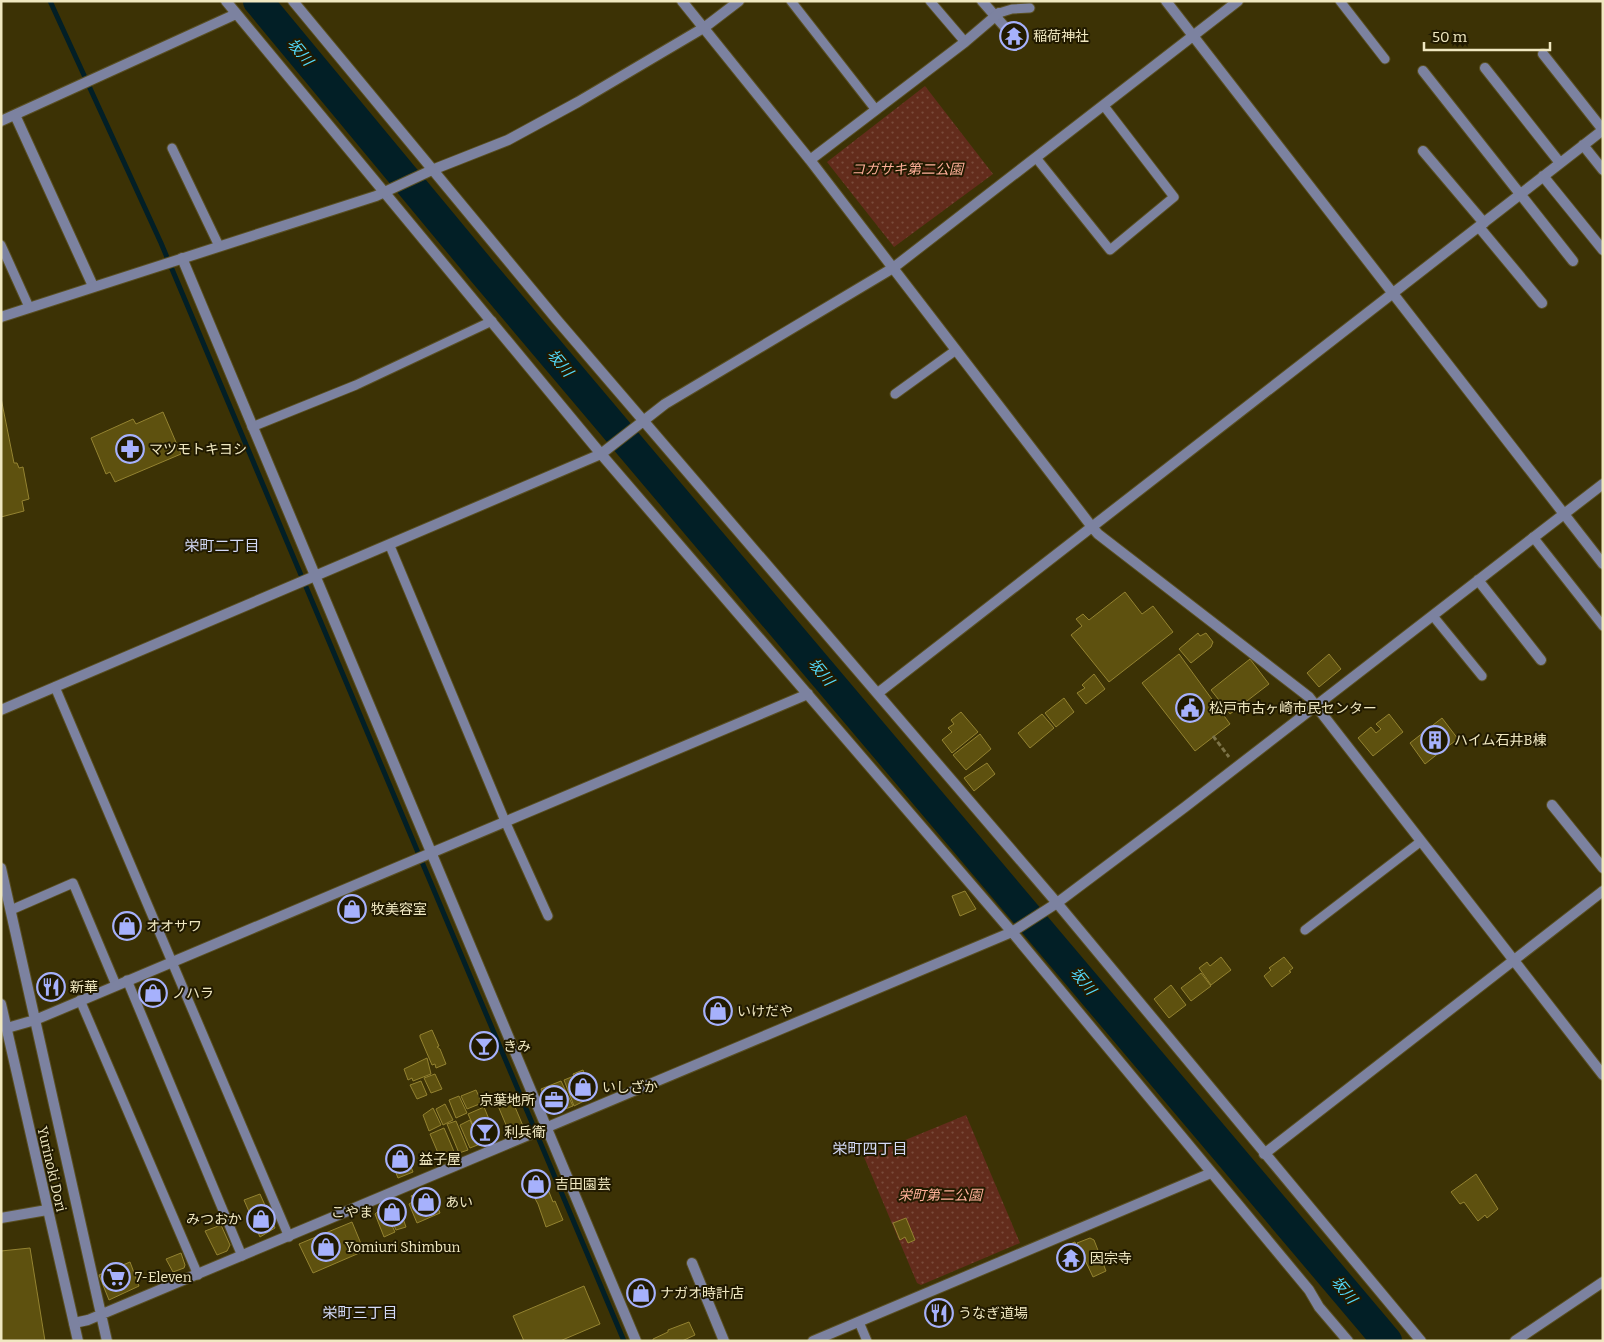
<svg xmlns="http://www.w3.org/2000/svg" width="1604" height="1342" font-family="Bitter,'Noto Sans JP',serif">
  <defs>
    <pattern id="park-dots" width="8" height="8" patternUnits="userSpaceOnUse" patternTransform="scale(1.25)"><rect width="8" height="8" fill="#632c1c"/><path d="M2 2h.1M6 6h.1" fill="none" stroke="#7a4b3b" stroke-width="1.8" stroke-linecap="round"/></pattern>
  </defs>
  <rect width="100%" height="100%" fill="#3c3205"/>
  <!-- park -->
  <path fill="url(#park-dots)" d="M925,86l68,88 -99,73 -67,-85z
    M966,1115l54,128 -99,42 -4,-2 -53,-126z"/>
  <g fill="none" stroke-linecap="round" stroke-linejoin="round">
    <!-- stream -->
    <path stroke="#021f26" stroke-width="5" d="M50,1l111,242 463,1098"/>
    <!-- river -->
    <path stroke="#021f26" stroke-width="30" d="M258,1l224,270 905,1070"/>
  </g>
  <!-- building -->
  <path fill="#5e510f" stroke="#948331" d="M1,398l13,65h3l2,5 4,-1 6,32 -7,2 2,10 -23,6z
    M163,412l18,42 -66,28 -5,-10 -4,2 -15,-36 42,-19 3,5z
    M1125,592l17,22 11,-8 20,26 -64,50 -38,-47 11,-9 -6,-7 7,-5 6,6z
    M1198,633l2,3 6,-3 7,9 -2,5 -20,16 -12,-14z
    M1179,654l51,70 -35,27 -53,-68z
    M1329,654l12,15 -22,18 -12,-14z
    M1250,659l19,25 -39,30 -19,-24z
    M1094,674l11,15 -19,15 -9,-11 8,-5 -3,-3z
    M1064,698l10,14 -18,15 -11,-14z
    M961,712l17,20 -26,21 -10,-13 10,-8 -4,-4 6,-4 -3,-4z
    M1042,714l12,14 -24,20 -12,-15z
    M1389,714l14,18 -30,24 -15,-18 13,-11 5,6 5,-4 -5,-5z
    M1442,718l16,21 -14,10 -6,-8 -4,3 6,8 -15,12 -15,-21z
    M980,734l11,15 -25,21 -13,-15z
    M987,763l8,11 -21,17 -10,-13z
    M965,891l11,18 -16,7 -8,-20z
    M1221,957l10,13 -20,15 -12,-17 8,-6 3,4z
    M1284,957l9,11 -4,3 2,1 -19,15 -8,-11 7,-6 -2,-2z
    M1201,973l10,13 -20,15 -10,-13z
    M1171,985l15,20 -17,13 -15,-19z
    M432,1030l7,16 -2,1 3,2 6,15 -10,4 -1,-4 -3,1 -12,-28v-2z
    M427,1058l4,16 -18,7 -1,-3 -4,2 -4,-11z
    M583,1070l10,26 -9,4 -11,-26z
    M435,1074l7,15 -11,4 -7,-15z
    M574,1076l10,25 -10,5 -10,-26z
    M421,1081l6,14 -10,4 -7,-14z
    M561,1081l12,25 -21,8 -11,-25z
    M476,1090l6,13 -15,6 -6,-13z
    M510,1095l13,31 -14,6 -13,-31z
    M459,1096l8,17 -11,5 -7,-18z
    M445,1104l8,16 -10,5 -7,-16z
    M484,1107l11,27 -2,5 -9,4 -4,-2 -12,-27z
    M433,1108l8,17 -12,6 -6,-16z
    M470,1120l10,24 -10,4 -10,-23z
    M456,1121l12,29 -9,3 -12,-29z
    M444,1128l11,26 -14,6 -11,-26z
    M403,1147l10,25 -15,6 -10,-25z
    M542,1174l11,28 2,-1 8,19 -17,7 -8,-23 -6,-11 -3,1 -4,-12z
    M1476,1174l22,35 -11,9 -2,-3 -7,6 -14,-19 -4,2 -9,-12z
    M430,1188l10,25 -23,10 -8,-19 5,-3 -3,-5z
    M260,1194l15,34 -15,9 -16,-37z
    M394,1204l5,3 7,20 -10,3 -10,-23z
    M382,1208l1,3 2,-1 10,22 -11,5 -9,-23z
    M906,1218l9,22 -7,3 -3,-6 -5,3 -7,-17z
    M352,1222l12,29 -51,22 -14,-29z
    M221,1225l9,20 -3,6 -10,4 -12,-24z
    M1090,1238l4,2 12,31 -13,6 -16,-34z
    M1075,1242l7,19 -15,6 -4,-17 3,-1 -1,-3z
    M30,1248l15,93h-44v-90z
    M181,1253l4,12 -1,3 -11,4 -7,-13z
    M130,1262l9,24 -30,14 -10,-25z
    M647,1283l6,14 -18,8 -6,-15z
    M584,1286l16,38 -40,17h-36l-11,-25z
    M942,1299l6,15 -13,6 -6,-15z
    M689,1322l6,13 -13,6h-29v-2l15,-7v-2z"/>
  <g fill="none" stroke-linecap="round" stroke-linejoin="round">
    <defs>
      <path id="service" d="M791,1l85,109
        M930,1l35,41
        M1340,1l45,58
        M999,13l13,-4 18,-1
        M172,148l47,98
        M1037,159l73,91 64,-53 -70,-91
        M1,245l28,62
        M895,394l61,-44
        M252,427l104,-42 136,-64
        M1533,537l70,89
        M390,546l115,275 43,95
        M1433,616l49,60
        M55,687l234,550
        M11,910l62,-27 43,102
        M1305,930l115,-88
        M127,980l115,276
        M80,1000l118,275
        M859,1322l8,19"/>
      <path id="pedestrian" d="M982,1l22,25"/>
      <path id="minor" d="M226,1l375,453 411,478 297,358 10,17 29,34
        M293,1l264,319 500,583 364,438
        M682,1l128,159 282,367 6,7 211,163 294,378
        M1166,1l398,513 39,-30
        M1543,54l60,76
        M1485,68l75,95
        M1423,71l150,190
        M15,115l78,171
        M1,121l235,-107
        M1583,145l20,25
        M1423,151l61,72
        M810,160l155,-118 34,-29
        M432,170l76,-30 70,-38 127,-75 34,-26
        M1543,176l60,74
        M1479,227l63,76
        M182,258l454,1083
        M1478,580l63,80
        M878,693l725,-563
        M1,710l600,-256 64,-50 228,-136 345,-267
        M1552,805l51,63
        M1,868l106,473
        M7,1028l28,-8 773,-326
        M1264,1154l339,-263
        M692,1263l32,78
        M74,1323l14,-3 924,-388 45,-29 128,-96 379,-293 39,50
        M813,1341l398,-168
        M1515,1341l88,-59"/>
      <path id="tertiary" d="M1,317l375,-121 56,-26
        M1,1004l77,337
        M1,1218l46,-8"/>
    </defs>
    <!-- service casing -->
    <use href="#service" stroke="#594f23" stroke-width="11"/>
    <!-- pedestrian casing -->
    <use href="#pedestrian" stroke="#594f23" stroke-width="12"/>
    <!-- minor casing -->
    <use href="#minor" stroke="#594f23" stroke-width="12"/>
    <!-- tertiary casing -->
    <use href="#tertiary" stroke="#594f23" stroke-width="12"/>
    <!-- path -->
    <path stroke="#7c7348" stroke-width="3" stroke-dasharray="5 2.5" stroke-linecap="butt" d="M1213,736l16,21"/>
    <!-- service -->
    <use href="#service" stroke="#7c82a0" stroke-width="9"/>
    <!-- pedestrian -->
    <use href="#pedestrian" stroke="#7c82a0" stroke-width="10"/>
    <!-- minor -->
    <use href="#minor" stroke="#7c82a0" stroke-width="10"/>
    <!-- tertiary -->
    <use href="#tertiary" stroke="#7c82a0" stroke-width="10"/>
  </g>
  <!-- icons -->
  <defs>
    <symbol id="temple-ring" viewBox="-11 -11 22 22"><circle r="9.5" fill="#211a00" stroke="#a6b1fc" stroke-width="1.5"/><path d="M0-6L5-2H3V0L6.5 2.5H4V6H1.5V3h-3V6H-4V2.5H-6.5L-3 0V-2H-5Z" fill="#a6b1fc"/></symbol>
    <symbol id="pharmacy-ring" viewBox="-11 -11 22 22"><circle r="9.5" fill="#211a00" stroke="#a6b1fc" stroke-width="1.5"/><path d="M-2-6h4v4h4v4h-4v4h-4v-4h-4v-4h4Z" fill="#a6b1fc"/></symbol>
    <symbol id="civic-ring" viewBox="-11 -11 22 22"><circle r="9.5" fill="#211a00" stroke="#a6b1fc" stroke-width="1.5"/><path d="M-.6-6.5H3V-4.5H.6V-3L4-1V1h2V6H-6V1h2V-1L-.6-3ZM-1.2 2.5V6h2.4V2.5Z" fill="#a6b1fc"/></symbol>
    <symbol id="building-ring" viewBox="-11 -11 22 22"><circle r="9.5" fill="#211a00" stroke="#a6b1fc" stroke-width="1.5"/><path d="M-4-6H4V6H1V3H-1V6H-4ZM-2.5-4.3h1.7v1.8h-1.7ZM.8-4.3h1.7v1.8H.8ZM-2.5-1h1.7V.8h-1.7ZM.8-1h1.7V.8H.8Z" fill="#a6b1fc"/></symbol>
    <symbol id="shop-ring" viewBox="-11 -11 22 22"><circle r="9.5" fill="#211a00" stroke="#a6b1fc" stroke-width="1.5"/><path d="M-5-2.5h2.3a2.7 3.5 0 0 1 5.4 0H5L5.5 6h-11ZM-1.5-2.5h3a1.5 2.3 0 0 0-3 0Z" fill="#a6b1fc"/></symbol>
    <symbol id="restaurant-ring" viewBox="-11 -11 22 22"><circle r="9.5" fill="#211a00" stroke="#a6b1fc" stroke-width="1.5"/><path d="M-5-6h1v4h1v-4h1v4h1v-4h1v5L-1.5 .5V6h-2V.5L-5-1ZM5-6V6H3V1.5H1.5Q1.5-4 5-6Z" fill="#a6b1fc"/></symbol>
    <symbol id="bar-ring" viewBox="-11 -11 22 22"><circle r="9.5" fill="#211a00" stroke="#a6b1fc" stroke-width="1.5"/><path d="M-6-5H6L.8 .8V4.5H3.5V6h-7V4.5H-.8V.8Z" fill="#a6b1fc"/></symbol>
    <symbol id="office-ring" viewBox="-11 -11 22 22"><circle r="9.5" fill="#211a00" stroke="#a6b1fc" stroke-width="1.5"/><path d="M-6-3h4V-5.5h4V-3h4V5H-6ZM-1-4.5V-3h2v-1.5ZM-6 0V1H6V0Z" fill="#a6b1fc"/></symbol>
    <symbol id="supermarket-ring" viewBox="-11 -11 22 22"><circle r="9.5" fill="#211a00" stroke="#a6b1fc" stroke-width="1.5"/><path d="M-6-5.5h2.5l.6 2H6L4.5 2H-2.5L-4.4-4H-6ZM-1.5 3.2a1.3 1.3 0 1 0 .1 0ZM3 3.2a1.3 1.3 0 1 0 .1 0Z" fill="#a6b1fc"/></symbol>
  </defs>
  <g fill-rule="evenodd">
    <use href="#temple-ring" x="998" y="20" width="32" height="32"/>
    <use href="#pharmacy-ring" x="114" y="433" width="32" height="32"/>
    <use href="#civic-ring" x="1174" y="692" width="32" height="32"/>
    <use href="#building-ring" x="1419" y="724" width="32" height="32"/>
    <use href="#shop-ring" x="336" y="893" width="32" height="32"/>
    <use href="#shop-ring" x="111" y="910" width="32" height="32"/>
    <use href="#restaurant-ring" x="35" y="971" width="32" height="32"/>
    <use href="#shop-ring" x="137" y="977" width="32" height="32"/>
    <use href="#shop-ring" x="702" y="995" width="32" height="32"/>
    <use href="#bar-ring" x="468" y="1030" width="32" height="32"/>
    <use href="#shop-ring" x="567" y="1071" width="32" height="32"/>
    <use href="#office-ring" x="538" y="1084" width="32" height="32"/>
    <use href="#bar-ring" x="469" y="1116" width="32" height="32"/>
    <use href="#shop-ring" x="384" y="1143" width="32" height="32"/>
    <use href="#shop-ring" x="520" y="1168" width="32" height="32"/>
    <use href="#shop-ring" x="410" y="1186" width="32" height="32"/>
    <use href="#shop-ring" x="376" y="1196" width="32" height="32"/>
    <use href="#shop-ring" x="245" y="1203" width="32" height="32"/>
    <use href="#shop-ring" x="310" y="1231" width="32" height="32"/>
    <use href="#temple-ring" x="1055" y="1242" width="32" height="32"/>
    <use href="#supermarket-ring" x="100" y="1261" width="32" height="32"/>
    <use href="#shop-ring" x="625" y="1277" width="32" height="32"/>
    <use href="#restaurant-ring" x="923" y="1297" width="32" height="32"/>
  </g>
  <g text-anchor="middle" stroke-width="4" stroke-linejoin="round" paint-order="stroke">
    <!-- poi labels -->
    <g font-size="14" fill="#f0e8c1" stroke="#211a00" text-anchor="start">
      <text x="1033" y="41">稲荷神社</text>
      <text x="149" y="454">マツモトキヨシ</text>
      <text x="1209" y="713">松戸市古ヶ崎市民センター</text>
      <text x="1454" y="745">ハイム石井B棟</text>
      <text x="371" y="914">牧美容室</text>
      <text x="146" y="931">オオサワ</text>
      <text x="70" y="992">新華</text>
      <text x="172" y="998">ノハラ</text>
      <text x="737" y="1016">いけだや</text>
      <text x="503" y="1051">きみ</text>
      <text x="602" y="1092">いしざか</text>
      <text x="535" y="1105" text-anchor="end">京葉地所</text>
      <text x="504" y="1137">利兵衛</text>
      <text x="419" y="1164">益子屋</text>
      <text x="555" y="1189">吉田園芸</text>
      <text x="445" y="1207">あい</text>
      <text x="373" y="1217" text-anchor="end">こやま</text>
      <text x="242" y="1224" text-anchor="end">みつおか</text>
      <text x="345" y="1252">Yomiuri Shimbun</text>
      <text x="1090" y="1263">因宗寺</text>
      <text x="135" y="1282">7-Eleven</text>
      <text x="660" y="1298">ナガオ時計店</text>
      <text x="958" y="1318">うなぎ道場</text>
    </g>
    <!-- park labels -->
    <g font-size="14" font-style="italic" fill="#feaf98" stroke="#211a00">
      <text x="907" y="174">コガサキ第二公園</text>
      <text x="940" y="1200">栄町第二公園</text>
    </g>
    <!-- street labels -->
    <g font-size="14" fill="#f0e8c1" stroke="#211a00">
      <text transform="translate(52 1169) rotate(77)" y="5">Yurinoki Dori</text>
    </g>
    <!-- water labels -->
    <g font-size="15" font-style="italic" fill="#52d9fa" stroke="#211a00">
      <text transform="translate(300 52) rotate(50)" y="5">坂川</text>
      <text transform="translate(560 363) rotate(50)" y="5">坂川</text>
      <text transform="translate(821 672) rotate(50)" y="5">坂川</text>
      <text transform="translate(1083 981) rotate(50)" y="5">坂川</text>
      <text transform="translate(1344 1290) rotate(50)" y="5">坂川</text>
    </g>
    <!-- neighbourhood labels -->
    <g font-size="15" fill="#d5dbf8" stroke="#211a00">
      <text x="222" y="551">栄町二丁目</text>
      <text x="870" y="1154">栄町四丁目</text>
      <text x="360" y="1318">栄町三丁目</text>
    </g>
  </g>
  <!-- border -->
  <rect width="1604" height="1342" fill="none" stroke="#f0e8c1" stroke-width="5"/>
  <!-- scale -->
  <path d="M1424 42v8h126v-8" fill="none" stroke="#f0e8c1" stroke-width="2.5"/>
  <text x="1432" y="42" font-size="15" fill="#f0e8c1" stroke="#211a00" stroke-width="4" paint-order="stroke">50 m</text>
</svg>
